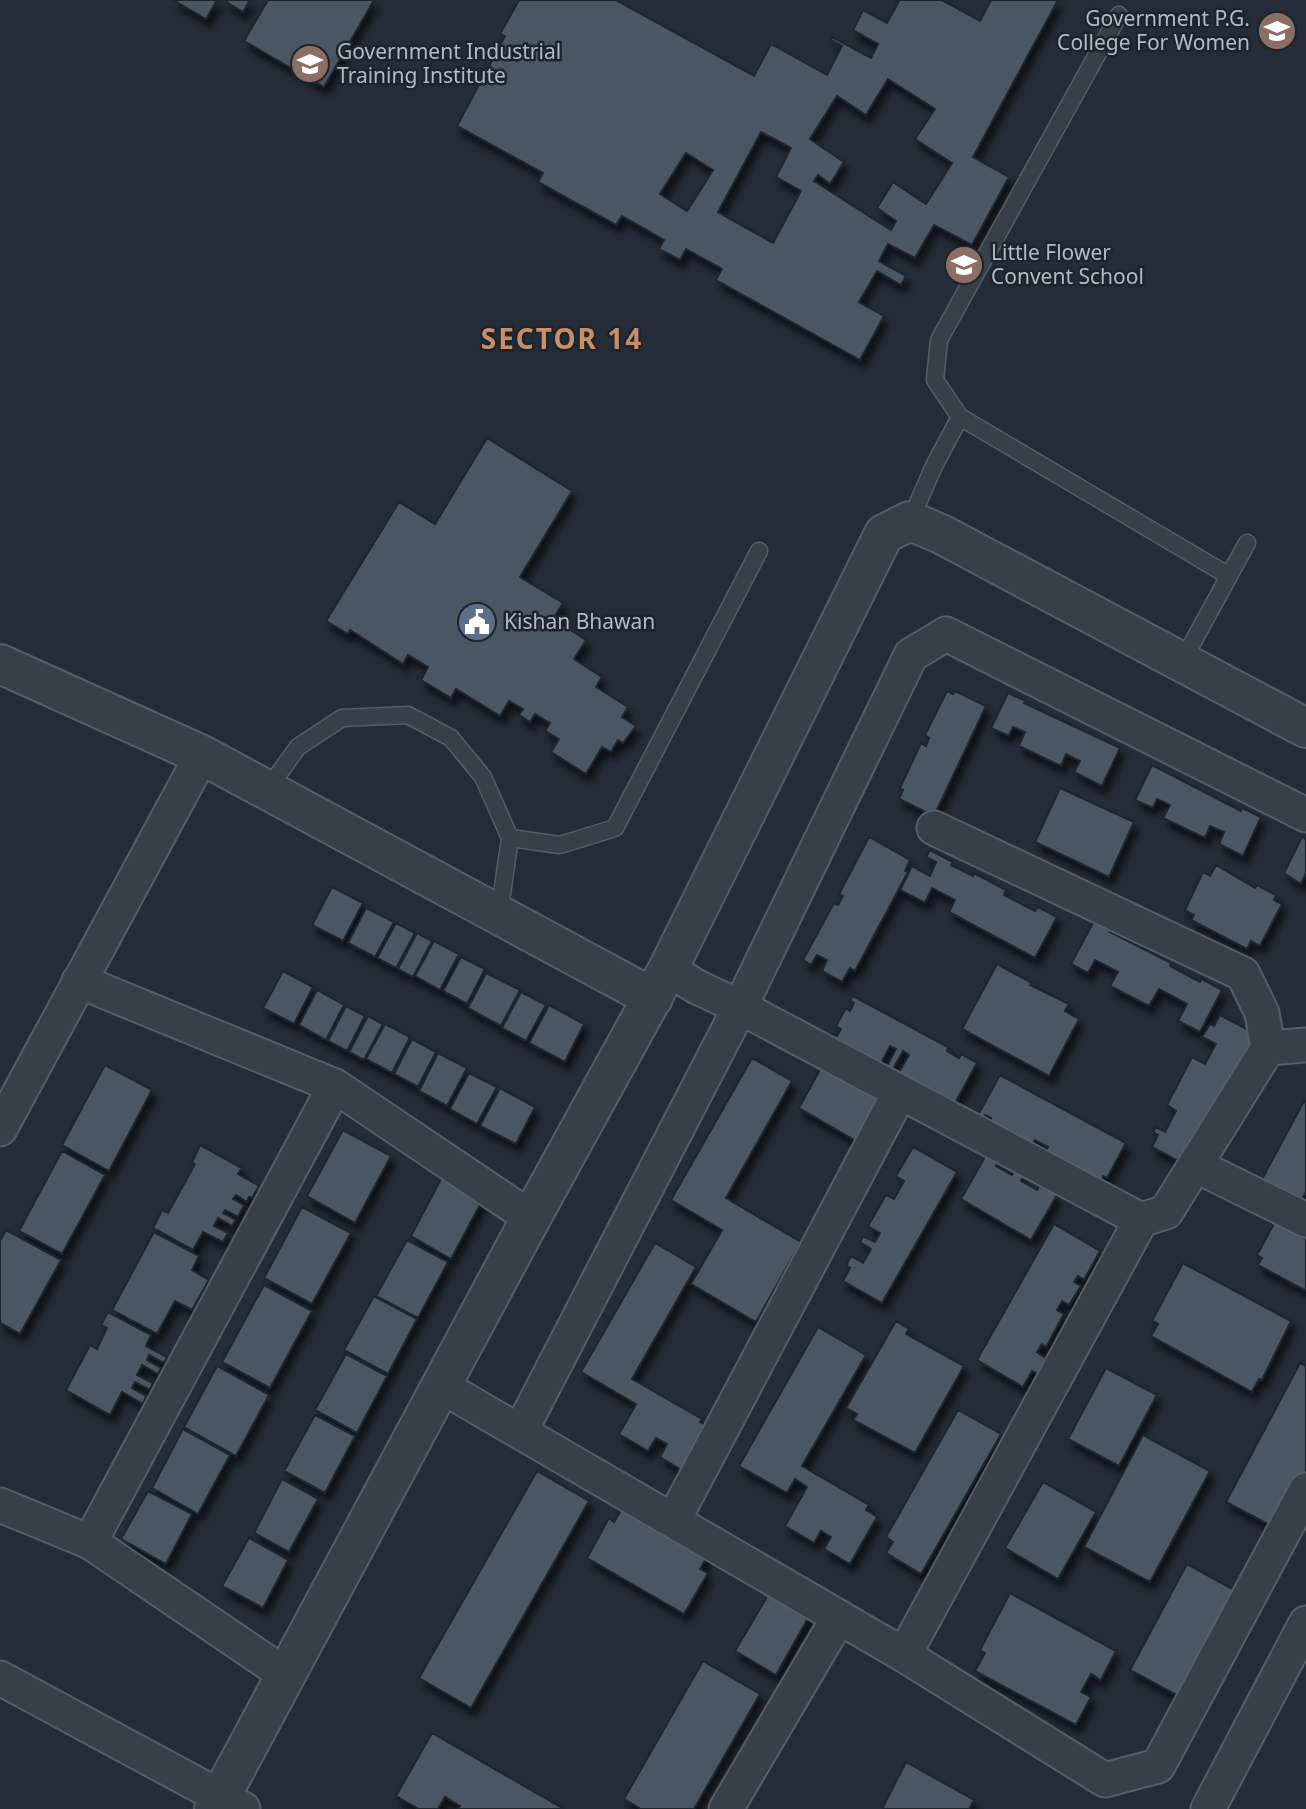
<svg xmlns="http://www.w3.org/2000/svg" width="1306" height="1809" font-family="'Noto Sans',sans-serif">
  <defs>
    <filter id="shadow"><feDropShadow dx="4.5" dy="8" stdDeviation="3.5" flood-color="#0009"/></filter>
  </defs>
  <rect width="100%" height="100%" fill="#242d37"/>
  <!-- building -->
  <path fill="#4c5763" stroke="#1e262f" stroke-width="2" fill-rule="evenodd" filter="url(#shadow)" d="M173,0h44l-11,19z
    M227,0h23l-7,12 -17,-10z
    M268,0h106l-50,87 -80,-46z
    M519,0h97l138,76 17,-32 56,31 15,-29 -11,-6 1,-3 39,21 7,-14 -25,-14 10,-20 24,13 12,-22 -3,-1h46l38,21 11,-21h67l-85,157 36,20 -37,68 -38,-20 -19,33 -27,-14 -9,17 27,15 -5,9 -24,-14 -18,31 25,14 -24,44 -144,-80 6,-11 -36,-20 -6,11 -21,-11 5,-9 -42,-24 -6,9 -78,-43 5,-9 -86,-47 48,-90 -5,-2zM888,79l47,30 -20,30 37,24 -26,41 -33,-22 -16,26 19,13 -5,9 -77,-49 4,-6 12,9 14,-22 -34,-23 27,-43 29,19zM761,132l30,16 -15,29 25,14 -28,52 -55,-31zM686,153l27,17 -26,41 -27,-17z
    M487,438l85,53 -52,86 43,26 -10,16 33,21 -12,19 28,18 -6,10 32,20 -6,10 14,9 -13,17 -5,-3 -7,12 -9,-5 -16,27 -35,-22 8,-13 -14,-8 5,-8 -15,-9 -5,8 -11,-7 4,-6 -14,-8 -9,15 -44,-27 -5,9 -30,-18 7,-13 -20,-12 -5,9 -53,-34 -2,4 -22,-13 73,-119 36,22z
    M947,691l6,3 2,-3 31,15 -52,110 -35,-17 4,-9 -3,-2 21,-45 5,3 3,-8 -4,-3z
    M1008,693l18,8 -2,2 96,45 -18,38 -28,-14 6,-11 -14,-7 -5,12 -42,-20 6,-14 -12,-5 -4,9 -18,-8z
    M1152,765l89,46 1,-3 19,9 -18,39 -24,-12 5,-12 -14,-6 -5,12 -42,-20 7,-13 -13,-6 -4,9 -18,-8z
    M1060,788l74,34 -25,55 -74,-35z
    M869,837l41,23 -5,11 3,1 -53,99 -5,-3 -8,14 -20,-11 5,-11 -10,-5 -6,10 -8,-5 31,-57 4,2 5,-9 -4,-2z
    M1302,837l4,2v34l-5,11 -17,-11z
    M930,850l23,12 -2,3 22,11 1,-3 32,17 -2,5 31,16 3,-4 19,10 -22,41 -86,-46 6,-12 -23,-12 -7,15 -25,-13 12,-24 18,10 6,-14 -10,-5z
    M1216,865l39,23 2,-3 19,10 -2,5 8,4 -22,42 -9,-5 -4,8 -56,-29 3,-5 -9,-5 18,-38 7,4z
    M332,887l31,16 -20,38 -31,-16z
    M366,908l28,14 -19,35 -27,-14z
    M1094,921l17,10 -1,1 61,31 -1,3 30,16 2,-3 20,11 -22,42 -22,-11 9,-17 -28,-15 -10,17 -39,-20 8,-14 -23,-12 -7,13 -17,-9z
    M396,923l19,10 -19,35 -19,-10z
    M417,933l15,8 -19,36 -15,-8z
    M434,941l25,13 -19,36 -25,-14z
    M461,957l24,12 -18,35 -24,-13z
    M997,964l35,19 -2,2 39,19 -4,7 14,8 -30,57 -87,-47z
    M283,971l30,16 -19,37 -31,-16z
    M486,973l34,17 -19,36 -33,-18z
    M317,990l27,15 -18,35 -27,-15z
    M521,992l25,13 -20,36 -24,-13z
    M853,996l95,51 -1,4 12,7 2,-4 16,9 -22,40 -56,-31 10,-17 -6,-4 -10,18 -6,-3 9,-17 -6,-3 -9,17 -50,-27 1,-2 5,2 4,-7 -5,-3 10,-18 4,3 4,-8 -4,-3z
    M549,1005l35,19 -19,38 -36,-19z
    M346,1006l19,10 -18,35 -19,-10z
    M1220,1015l40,21 -71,131 -37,-20 6,-12 -5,-3 3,-5 9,5 11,-21 -9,-6 25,-48 13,7 11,-20 -14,-7 8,-13 4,2z
    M368,1016l15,8 -19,36 -15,-8z
    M385,1024l25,13 -18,36 -26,-14z
    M412,1039l24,13 -18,35 -24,-13z
    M438,1053l29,15 -20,38 -28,-15z
    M752,1058l40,23 -66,117 75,44 -45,80 -65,-38 31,-54 -51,-30z
    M105,1065l47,25 -43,81 -47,-26z
    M822,1066l64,37 -23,42 -64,-37z
    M469,1073l28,14 -20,37 -27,-15z
    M1000,1075l126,68 -19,35 -4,-2 -3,7 -55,-30 3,-6 -13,-7 -3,6 -43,-23 2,-5 -6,-3 -3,5 -5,-3z
    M500,1088l35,19 -19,37 -36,-18z
    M1304,1101l2,2v89l-7,12 -39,-21z
    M343,1130l48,26 -36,67 -48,-27z
    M200,1145l42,23 -4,6 21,12 -7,12 -3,-1 -2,5 -11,-7 -3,4 11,6 -6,12 -13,-7 -2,3 13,7 -4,6 -14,-8 -4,8 14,7 -5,9 -20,-10 -10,18 -40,-22 9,-18 6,3 27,-49 -3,-2z
    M913,1147l44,25 -75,131 -39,-22 7,-13 -4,-2 5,-10 12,7 8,-14 -11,-7 3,-6 12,6 5,-9 -12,-7 18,-31 8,4 10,-18 -8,-5z
    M62,1151l43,24 -43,79 -43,-23z
    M986,1155l12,7 -2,4 16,9 2,-4 10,5 -3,5 16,9 3,-5 17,10 -26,45 -70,-41z
    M442,1177l41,22 -32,60 -40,-23z
    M302,1207l49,26 -39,71 -48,-26z
    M1275,1222l31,16v53l-48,-26 4,-7 -5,-3z
    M1054,1224l46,27 -16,29 -6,-4 -4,6 7,4 -12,19 -7,-4 -5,9 7,4 -18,33 -4,-3 -5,8 11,8 -8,15 -8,-4 -9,16 -46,-27z
    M6,1230l55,30 -41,74 -20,-11v-82z
    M154,1232l45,24 -7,14 17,10 -17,30 -17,-9 -18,33 -45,-24z
    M407,1240l41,22 -30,56 -42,-22z
    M655,1243l41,24 -64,112 70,40 -2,3 10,6 -25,44 -25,-15 7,-13 -11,-6 -8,13 -29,-17 17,-30 -55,-32z
    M1183,1263l108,58 -29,59 -3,-1 -7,13 -101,-56 7,-12 -6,-3z
    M264,1285l48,26 -42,77 -48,-26z
    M374,1296l43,23 -29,55 -44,-24z
    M108,1312l43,23 -5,11 21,11 -3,6 -15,-8 -2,5 14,8 -3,6 -16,-9 -5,10 16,8 -3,7 -15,-8 -3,6 14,8 -3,8 -21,-12 -12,23 -44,-25 24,-45 7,4 10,-21 -6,-3z
    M896,1321l13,8 -3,5 58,32 -49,87 -62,-33 4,-6 -11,-6z
    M818,1327l48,28 -64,111 67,39 -3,5 11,7 -27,47 -26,-15 7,-12 -10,-6 -7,12 -29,-17 22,-39 -12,-8 -8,14 -48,-27z
    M346,1354l41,22 -30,57 -42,-23z
    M1300,1363l6,3v113l-27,51 -53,-28z
    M217,1366l52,29 -33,61 -52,-29z
    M1106,1368l51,27 -38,71 -51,-27z
    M958,1410l43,24 -80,140 -35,-21 7,-11 -7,-5z
    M315,1415l40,21 -30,57 -41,-22z
    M183,1429l47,26 -32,59 -46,-26z
    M1143,1435l67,36 -60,111 -66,-35z
    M537,1471l52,30 -118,207 -52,-30z
    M282,1479l36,20 -29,53 -35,-19z
    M1043,1482l53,30 -38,67 -53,-31z
    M148,1491l44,23 -26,50 -45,-25z
    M624,1505l89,41 -13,23 8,4 -24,41 -97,-56 22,-40 5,4z
    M249,1538l39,22 -25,48 -41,-22z
    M1187,1564l60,33 -56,106 -61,-33z
    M771,1590l40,23 -35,62 -41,-24z
    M1010,1593l106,58 -15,29 -10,-6 -10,18 10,5 -15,28 -101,-54 10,-18 -5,-3z
    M703,1661l57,33 -66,115h-53l-17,-10z
    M432,1733l132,76h-106l2,-3 -15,-9 -7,12h-19l-23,-13z
    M906,1762l68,38 -5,9h-87z"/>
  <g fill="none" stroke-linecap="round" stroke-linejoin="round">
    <defs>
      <path id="service" d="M1119,15l-180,325 -4,40 25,37 269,159
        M910,521l24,-55 26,-49
        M1182,662l65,-119
        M267,790l31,-43 44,-29 66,-3 43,23 32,39 27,61 -11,77
        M510,838l50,7 55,-17 144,-277"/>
      <path id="minor" d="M934,828l309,146 19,39 6,35 -102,164 -25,8
        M79,981l256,105 196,132
        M1268,1048l38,-3
        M0,1129l202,-374
        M1195,1165l111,55
        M441,1386l463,269 237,-435 -401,-213 -43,-20 -29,-18
        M520,1432l220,-425 171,-352 35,-21 360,181
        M0,1505l90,37 196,133
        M673,1521l227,-429
        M90,1542l245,-456
        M904,1655l201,125 53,-14 148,-276
        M0,1678l243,131
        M726,1809l113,-192
        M1208,1809l98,-186"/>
      <path id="tertiary" d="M0,664l202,91 451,243
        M214,1809l317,-591 137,-249 216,-435 26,-13 31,13 365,194"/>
    </defs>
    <!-- service casing -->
    <use href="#service" stroke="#555d66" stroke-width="19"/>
    <!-- minor casing -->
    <use href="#minor" stroke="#555d66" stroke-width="37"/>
    <!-- tertiary casing -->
    <use href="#tertiary" stroke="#555d66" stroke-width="42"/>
    <!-- service -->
    <use href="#service" stroke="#373f48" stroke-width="16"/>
    <!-- minor -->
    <use href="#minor" stroke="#373f48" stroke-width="33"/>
    <!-- tertiary -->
    <use href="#tertiary" stroke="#373f48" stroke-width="38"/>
  </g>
  <!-- icons -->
  <defs>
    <symbol id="university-disc" viewBox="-11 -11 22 22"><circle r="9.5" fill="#8d6e63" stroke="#1c242d"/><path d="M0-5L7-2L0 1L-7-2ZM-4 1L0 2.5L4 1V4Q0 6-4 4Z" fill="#fff"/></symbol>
    <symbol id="school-disc" viewBox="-11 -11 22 22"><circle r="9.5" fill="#8d6e63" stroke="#1c242d"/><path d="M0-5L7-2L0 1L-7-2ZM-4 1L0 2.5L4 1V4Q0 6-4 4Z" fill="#fff"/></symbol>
    <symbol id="civic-disc" viewBox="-11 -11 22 22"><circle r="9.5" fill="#5c6f8a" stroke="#1c242d"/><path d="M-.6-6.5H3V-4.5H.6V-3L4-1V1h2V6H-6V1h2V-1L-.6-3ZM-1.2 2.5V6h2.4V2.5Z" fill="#fff"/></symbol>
  </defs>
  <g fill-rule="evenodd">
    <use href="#university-disc" x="1255" y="9" width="44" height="44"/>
    <use href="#university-disc" x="288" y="42" width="44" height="44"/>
    <use href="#school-disc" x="942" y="243" width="44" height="44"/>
    <use href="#civic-disc" x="455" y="600" width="44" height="44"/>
  </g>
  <g text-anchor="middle" stroke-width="5" stroke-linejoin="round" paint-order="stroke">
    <!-- poi labels -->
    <g font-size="21" fill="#b2bac4" stroke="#1c242d" text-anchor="start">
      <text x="1250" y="26" text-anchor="end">Government P.G.<tspan x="1250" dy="24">College For Women</tspan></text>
      <text x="337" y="59">Government Industrial<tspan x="337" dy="24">Training Institute</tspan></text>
      <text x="991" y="260">Little Flower<tspan x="991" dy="24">Convent School</tspan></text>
      <text x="504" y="629">Kishan Bhawan</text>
    </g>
    <!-- district labels -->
    <g font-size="28" font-weight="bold" letter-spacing="2" fill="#c98d68" stroke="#1c242d">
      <text x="562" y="349">SECTOR 14</text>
    </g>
  </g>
</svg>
